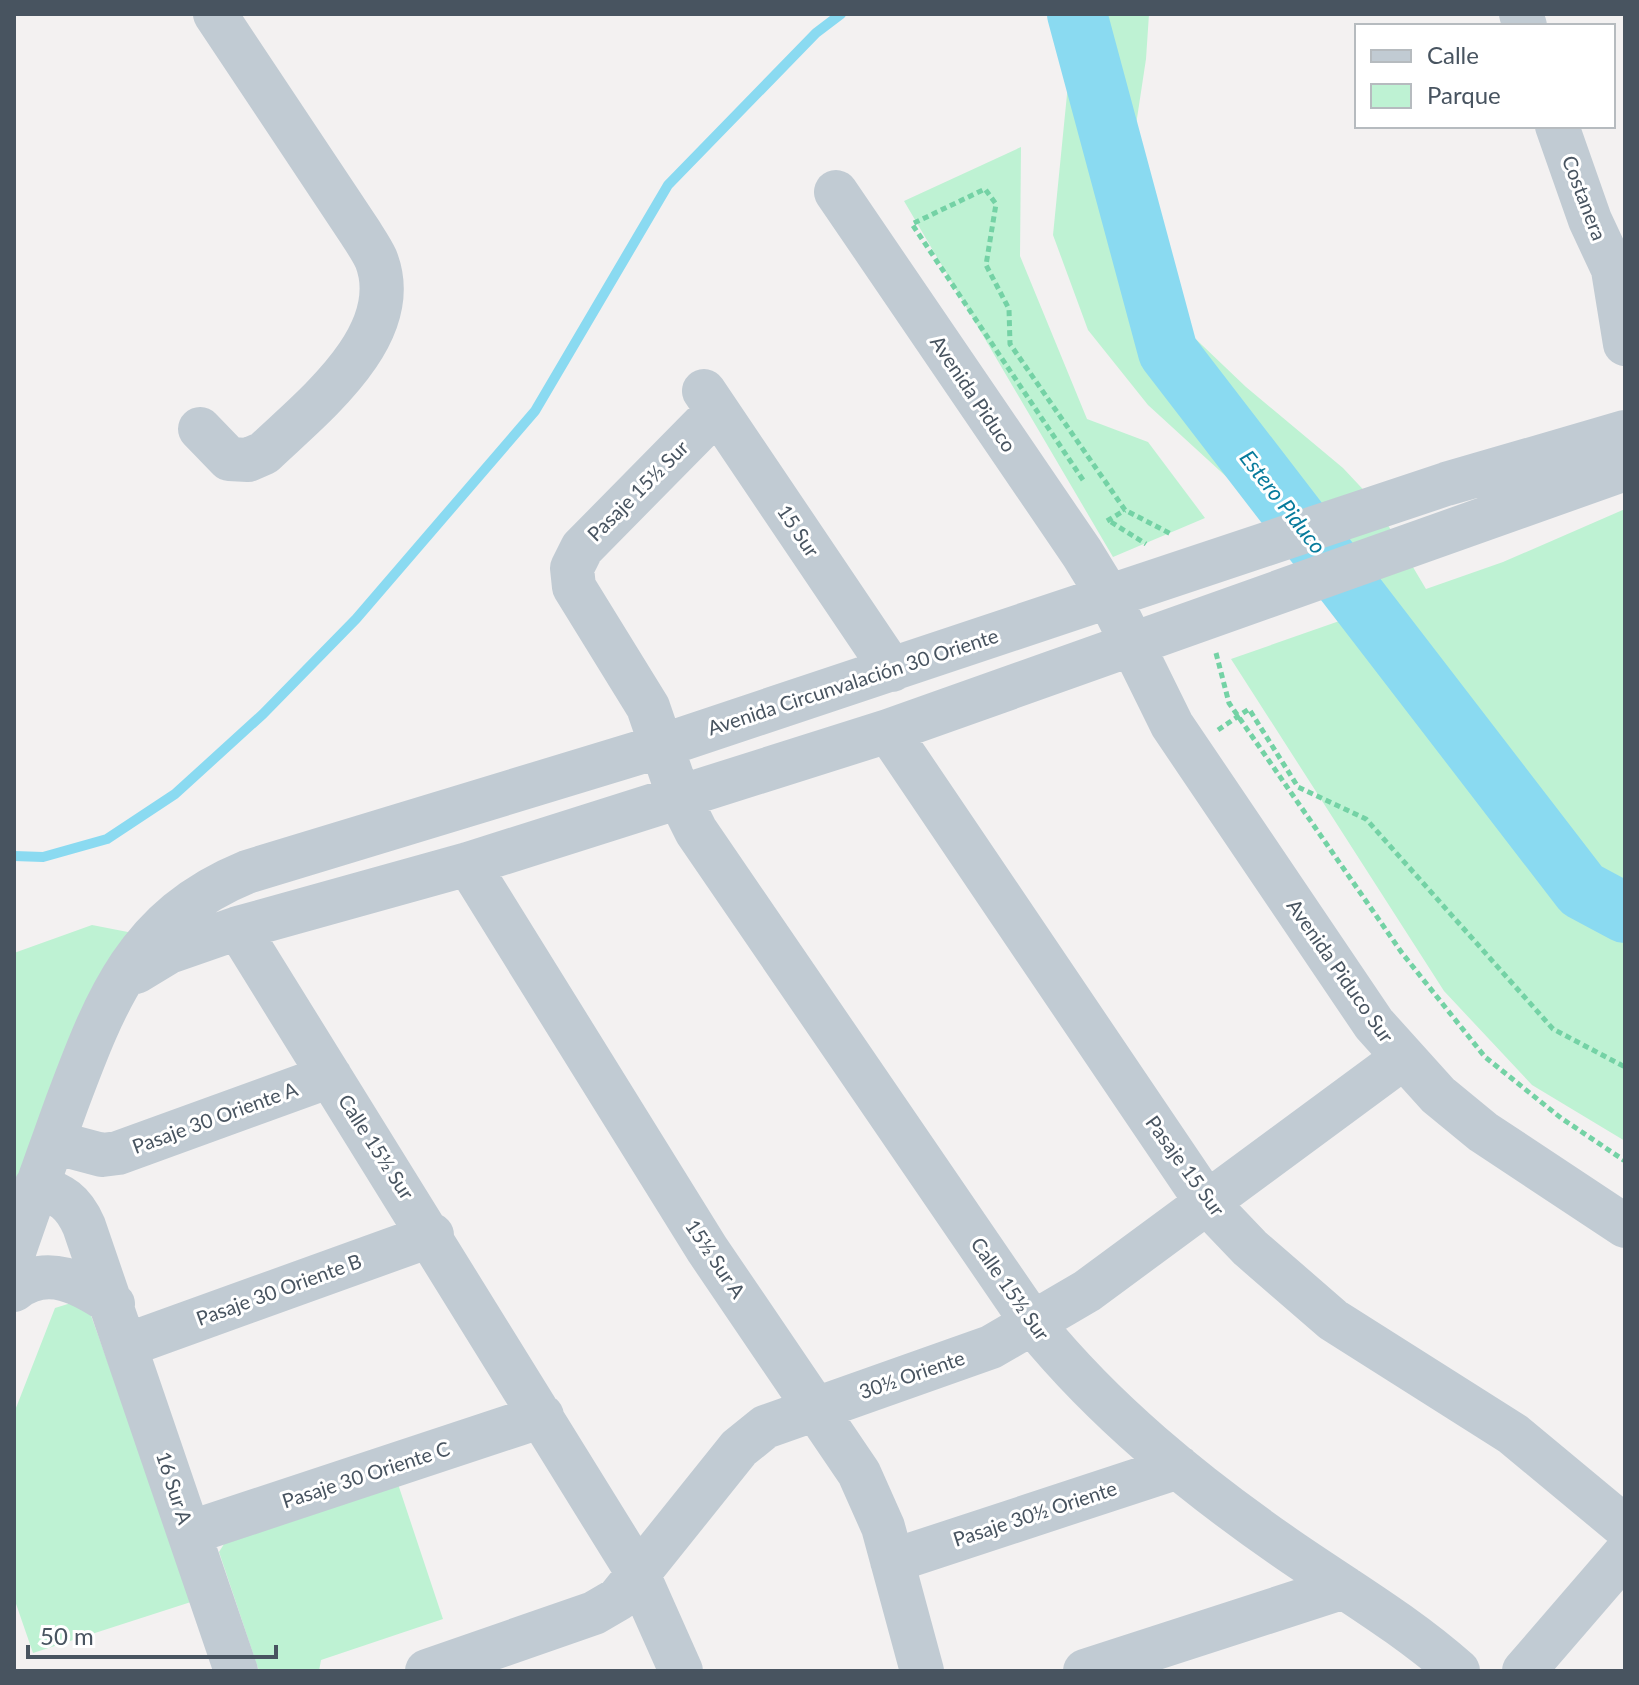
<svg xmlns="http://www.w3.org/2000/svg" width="1639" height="1685" font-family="Lato,sans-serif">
  <rect width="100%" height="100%" fill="#f3f1f1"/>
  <!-- green -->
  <path fill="#bef2d3" d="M1075,14h74l-3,45 -12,79 -5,90 52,97 65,62 97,81 30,32 53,89 77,-27 122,-53v632l-93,-56 -88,-94 -213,-332 117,-41 -117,-137 -83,-76 -60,-75 -35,-95z
    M1021,147l-1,109 67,163 61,23 57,76 -92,39 -209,-356z
    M92,925l41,8 -119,263v-243z
    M71,1303l18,7 105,291 -161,52 -19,-55v-185l41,-105z
    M398,1484l45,135 -122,41 -2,11h-60l-40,-119 10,-16z"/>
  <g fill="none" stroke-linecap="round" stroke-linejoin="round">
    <!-- stream -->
    <path stroke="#8adaf1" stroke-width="10" d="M14,856l29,1 64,-18 68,-45 88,-80 93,-95 179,-208 133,-226 148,-152 25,-19"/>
    <!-- river -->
    <path stroke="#8adaf1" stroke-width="60" d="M1077,14l91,338 414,538 43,23"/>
    <!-- path -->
    <path stroke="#74d2a5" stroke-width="5" stroke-dasharray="6 4" stroke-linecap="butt" d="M1083,480l-171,-256 73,-35 11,15 -10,61 23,44 1,35 115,166 48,25
      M1107,521l18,-11
      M1111,522l35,22
      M1216,653l13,50 173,250 83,104 76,61 64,43
      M1218,730l31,-21 49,78 68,32 187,210 72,38"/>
    <!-- minor -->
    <path stroke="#c1cbd3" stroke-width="44" d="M1521,14l4,12
      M1557,126l33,94 35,75
      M836,192l246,361 27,44 63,128 202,299 64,71 45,37 142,94
      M1613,270l12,74
      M704,391l188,279
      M717,411l-135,137 -10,20 2,19 74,120 31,90 17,34 338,494c71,87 158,158 250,222 59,41 120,76 174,124
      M200,429l29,30 19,1 16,-7c47,-45 142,-118 112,-194 -4,-9 -11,-19 -16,-27l-145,-218
      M888,731l319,472 43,45 83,72 180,114 112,93
      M468,864l239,385 152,224 24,54 39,144
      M238,928l399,644 44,99
      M136,972l33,-20 69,-24 230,-64 420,-133 737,-262
      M53,1142l49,13 16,-2 212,-77
      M36,1186c26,9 37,15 48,40l152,445
      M14,1252c17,-50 35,-99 53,-149 39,-104 70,-186 180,-231l414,-126 785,-262 179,-52
      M14,1290c33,-27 69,-6 99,14
      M127,1345l305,-110
      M189,1533l353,-117
      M892,1561l286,-94
      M427,1671l167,-58 24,-14 121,-151 26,-21 226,-80 96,-56 316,-233
      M1085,1671l259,-84
      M1524,1671l101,-117"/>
  </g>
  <g text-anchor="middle" stroke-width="6" stroke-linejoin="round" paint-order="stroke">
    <!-- street labels -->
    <g font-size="20" fill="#485460" stroke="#fff">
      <text transform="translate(1584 198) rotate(69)" y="7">Costanera</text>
      <text transform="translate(973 394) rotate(56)" y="7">Avenida Piduco</text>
      <text transform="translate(638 491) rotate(-45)" y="7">Pasaje 15½ Sur</text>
      <text transform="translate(798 531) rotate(56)" y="7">15 Sur</text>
      <text transform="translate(853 682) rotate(-18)" y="7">Avenida Circunvalación 30 Oriente</text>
      <text transform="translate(1340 971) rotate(55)" y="7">Avenida Piduco Sur</text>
      <text transform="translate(215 1118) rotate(-20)" y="7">Pasaje 30 Oriente A</text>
      <text transform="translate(376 1147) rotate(57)" y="7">Calle 15½ Sur</text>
      <text transform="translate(1185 1166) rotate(54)" y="7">Pasaje 15 Sur</text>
      <text transform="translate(715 1259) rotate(56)" y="7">15½ Sur A</text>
      <text transform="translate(1010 1289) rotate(55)" y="7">Calle 15½ Sur</text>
      <text transform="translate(279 1290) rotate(-20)" y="7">Pasaje 30 Oriente B</text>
      <text transform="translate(912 1375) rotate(-19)" y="7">30½ Oriente</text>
      <text transform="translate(366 1475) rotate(-18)" y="7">Pasaje 30 Oriente C</text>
      <text transform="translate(174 1488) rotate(72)" y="7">16 Sur A</text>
      <text transform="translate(1035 1514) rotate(-18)" y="7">Pasaje 30½ Oriente</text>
    </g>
    <!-- water labels -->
    <g font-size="22" font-style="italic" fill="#077b9c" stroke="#fff">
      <text transform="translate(1283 502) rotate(52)" y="8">Estero Piduco</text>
    </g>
  </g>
  <!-- border -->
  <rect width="1639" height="1685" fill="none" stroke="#485460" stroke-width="32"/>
  <!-- legend -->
  <rect x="1355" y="24" width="260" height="104" fill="#ffffff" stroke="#b6bbbf" stroke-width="2"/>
  <rect x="1371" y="50" width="40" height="12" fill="#c1cbd3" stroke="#b6bbbf" stroke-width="2"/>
  <text x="1427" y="64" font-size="24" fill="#485460">Calle</text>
  <rect x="1371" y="84" width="40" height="24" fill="#bef2d3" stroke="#b6bbbf" stroke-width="2"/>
  <text x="1427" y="104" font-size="24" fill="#485460">Parque</text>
  <!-- scale -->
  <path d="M28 1645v12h248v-12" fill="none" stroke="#485460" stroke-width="4"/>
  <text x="40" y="1645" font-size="24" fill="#485460" stroke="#ffffff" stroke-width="6" paint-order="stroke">50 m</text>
</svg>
